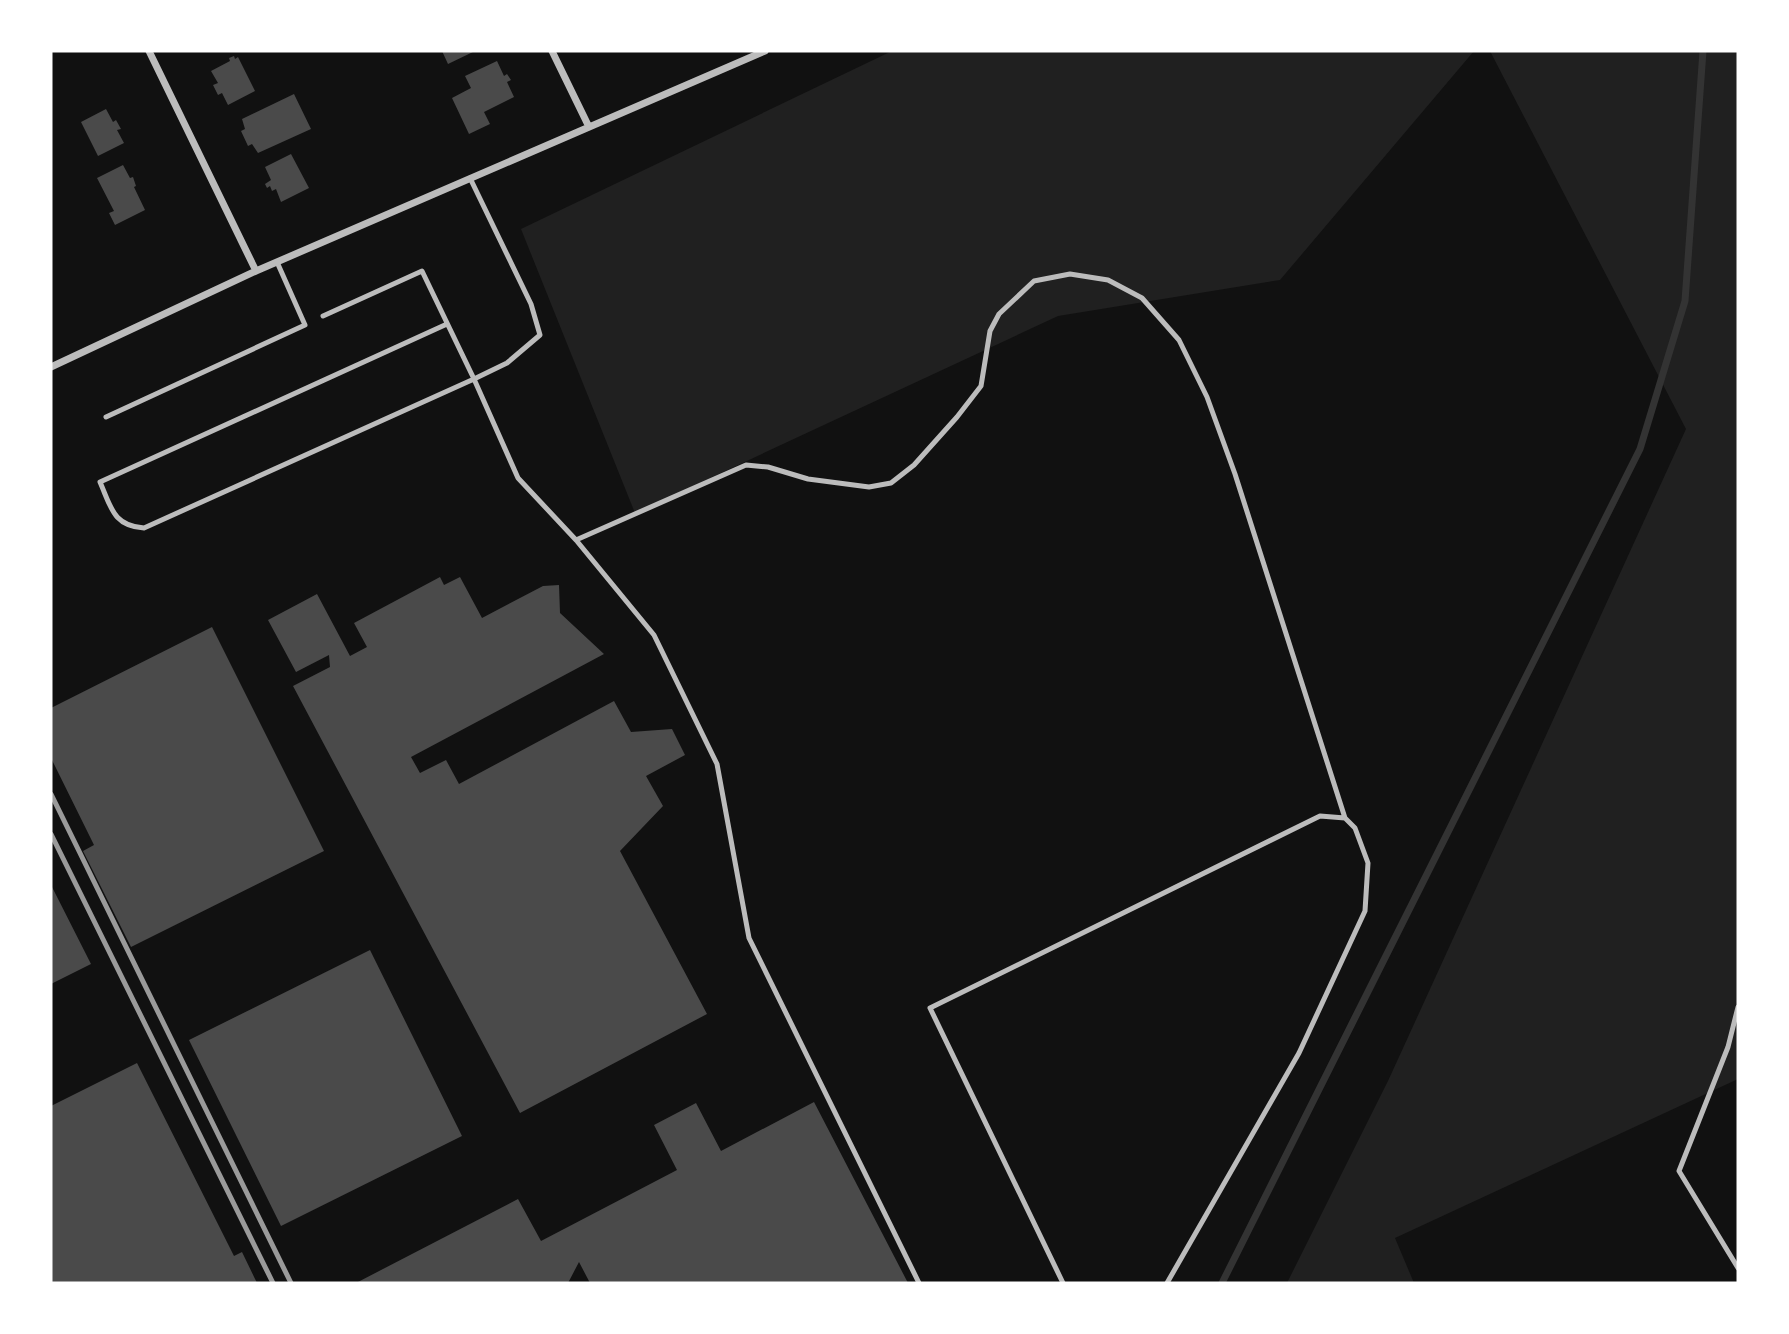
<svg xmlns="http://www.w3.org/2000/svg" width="1789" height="1334" font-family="'IBM Plex Sans',sans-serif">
  <rect width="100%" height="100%" fill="#111"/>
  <!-- green -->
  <path fill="#202020" d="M892,51h582l-194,229 -222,36 -423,197 -114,-284z
    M1490,51h248v1028l-343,159 19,45h-127l101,-202 298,-652z"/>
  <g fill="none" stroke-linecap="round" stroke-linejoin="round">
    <!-- stream -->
    <path stroke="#333" stroke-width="7" d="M1222,1283l418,-834 45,-148 18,-250"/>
  </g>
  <!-- building -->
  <path fill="#4a4a4a" d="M442,51h33l-27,13z
    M234,56l1,3 3,-2 17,34 -27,14 -6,-12 -4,2 -5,-10 5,-2 -7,-12 19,-10 -1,-3z
    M497,61l7,15 3,-2 4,6 -4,2 7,15 -30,15 6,12 -21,10 -17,-36 19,-10 -6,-12z
    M294,94l17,35 -53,24 -6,-9 -4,2 -7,-15 4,-2 -3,-10z
    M106,109l7,13 3,-2 5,9 -4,1 7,13 -26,13 -17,-34z
    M291,154l18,34 -28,14 -5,-13 -4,2 -2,-5 -3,2 -2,-4 6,-4 -6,-13z
    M123,165l7,13 3,-1 3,9 -2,1 11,23 -30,15 -6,-12 5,-2 -17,-33z
    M440,577l4,8 16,-8 22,41 61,-32 16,-1 1,28 44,41 -193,103 9,16 26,-13 13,24 155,-83 17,31 41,-3 13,26 -39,21 17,30 -43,45 87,163 -187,99 -227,-427 37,-19 -1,-12 -33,17 -28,-52 49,-26 33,62 17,-9 -13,-24z
    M212,627l112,224 -193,96 -48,-96 11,-6 -43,-87v-50z
    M51,885l40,79 -40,20z
    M370,950l92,186 -181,90 -92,-186z
    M137,1063l97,193 8,-4 15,31h-206v-177z
    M814,1102l94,181h-318l-11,-21 -11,21h-212l162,-84 23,42 136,-71 -23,-45 42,-22 25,48z"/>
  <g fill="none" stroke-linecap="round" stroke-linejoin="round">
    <!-- service -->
    <path stroke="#bcbcbc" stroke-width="5" d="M470,178l61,126 9,31 -33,28 -33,16 44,99 58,62 78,95 63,129 32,174 170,345
      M323,316l99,-45 52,108 -330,149c-31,-2 -33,-21 -44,-46l347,-158
      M106,417l199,-92 -28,-63
      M576,540l170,-75 22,2 40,12 61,8 22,-4 23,-18 43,-48 24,-31 9,-55 9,-17 35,-33 36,-7 38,6 34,18 37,42 28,57 28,77 110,344
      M1738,1007l-10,40 -49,124 59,97
      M1063,1283l-133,-275 390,-192 25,2 10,10 13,35 -3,48 -66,142 -132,230"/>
    <!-- minor -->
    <path stroke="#bcbcbc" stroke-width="7" d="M149,51l107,220
      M552,51l37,76
      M51,367l205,-96 509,-220"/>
    <!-- rail -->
    <path stroke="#9a9a9a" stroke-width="5" d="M51,794l240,489
      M51,834l222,449"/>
  </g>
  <!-- border -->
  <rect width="1789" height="1334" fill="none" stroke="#ffffff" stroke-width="105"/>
</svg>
